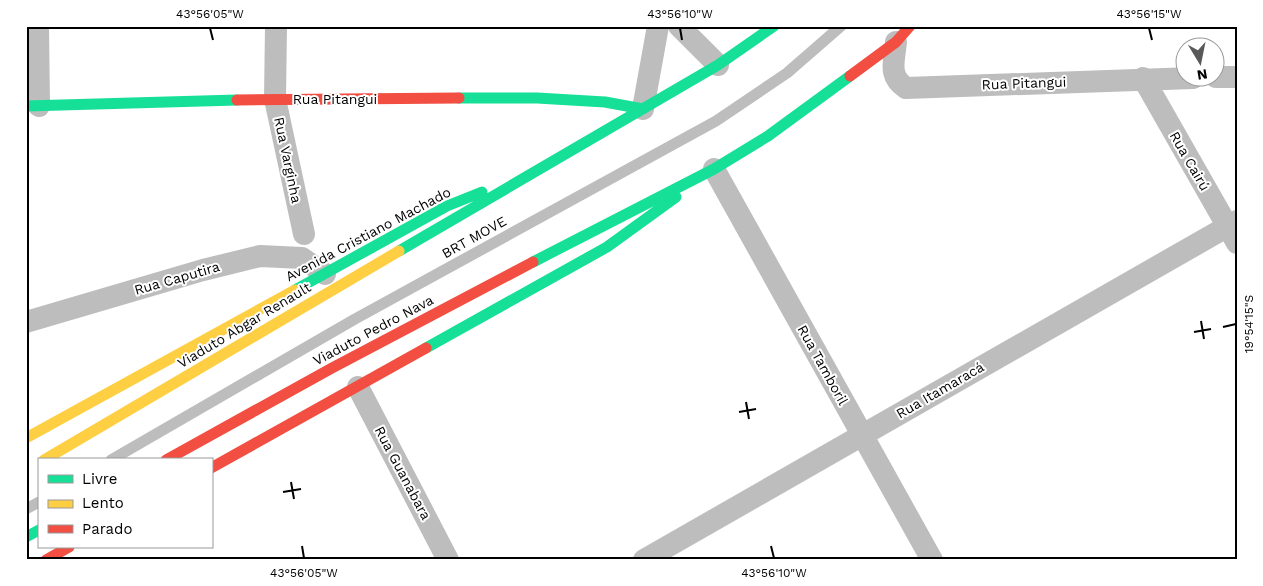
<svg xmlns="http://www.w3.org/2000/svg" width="1263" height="586" font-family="'Work Sans',sans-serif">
  <rect width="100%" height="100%" fill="#fff"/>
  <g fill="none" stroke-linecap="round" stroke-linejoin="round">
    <!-- lane -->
    <path stroke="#bdbdbd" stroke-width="11" d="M111,460l244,-141 361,-198 71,-48 54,-47
      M26,509l13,-7"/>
    <!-- street -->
    <path stroke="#bdbdbd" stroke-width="22" d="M38,26l1,80
      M276,26l-1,73 29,135
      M679,26l39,39
      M896,42c-2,20 -8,34 10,46l287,-10
      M1216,77h21
      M1143,78l94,165
      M643,109l15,-83
      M714,169l218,391
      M26,322l177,-52 57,-14 42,2 23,16
      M358,387l90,173
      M644,560l593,-339"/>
    <!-- fast -->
    <path stroke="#16e098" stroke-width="11" d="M459,98h78l68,4 38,7
      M26,106l211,-6
      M399,251l319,-186 56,-39
      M533,262l181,-93 54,-33 82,-60
      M295,290l152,-84 35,-14
      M426,348l181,-101 69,-50
      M26,537l13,-7"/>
    <!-- slow -->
    <path stroke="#ffcf43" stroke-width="11" d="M26,438l269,-148
      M44,460l355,-209"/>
    <!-- jam -->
    <path stroke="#f24e42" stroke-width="11" d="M850,76l46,-34 14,-16
      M237,100l222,-2
      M166,460l166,-92 201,-106
      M211,468l215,-120
      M46,560l23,-13"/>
  </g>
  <!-- ticks -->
  <path fill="none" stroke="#000" stroke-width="2" d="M210,28l3,12M680,28l2,12M1149,28l3,12M1201,321l3,18M1223,327l13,-3M1194,332l17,-3M746,402l3,17M739,412l17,-3M291,482l3,17M283,492l18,-3M302,546l2,12M771,546l3,12"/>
  <g text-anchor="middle" stroke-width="4" stroke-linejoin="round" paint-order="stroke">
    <!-- street labels -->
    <g font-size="14" fill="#000" stroke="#fff">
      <text transform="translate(1024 83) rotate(-2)" y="5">Rua Pitangui</text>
      <text x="335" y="104">Rua Pitangui</text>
      <text transform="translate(288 160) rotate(78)" y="5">Rua Varginha</text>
      <text transform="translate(1190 161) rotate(60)" y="5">Rua Cairú</text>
      <text transform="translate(368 234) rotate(-28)" y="5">Avenida Cristiano Machado</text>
      <text transform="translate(474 237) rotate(-29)" y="5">BRT MOVE</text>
      <text transform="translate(177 278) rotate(-16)" y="5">Rua Caputira</text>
      <text transform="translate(244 325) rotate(-31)" y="5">Viaduto Abgar Renault</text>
      <text transform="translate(373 330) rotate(-28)" y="5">Viaduto Pedro Nava</text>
      <text transform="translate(823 365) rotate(61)" y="5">Rua Tamboril</text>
      <text transform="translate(940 390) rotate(-30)" y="5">Rua Itamaracá</text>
      <text transform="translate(403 473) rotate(62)" y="5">Rua Guanabara</text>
    </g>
  </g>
  <!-- border -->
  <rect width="1263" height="586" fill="none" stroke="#ffffff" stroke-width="55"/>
  <!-- legend -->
  <rect x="38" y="458" width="175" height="90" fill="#ffffff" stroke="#999999"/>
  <rect x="48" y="475" width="25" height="8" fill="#16e098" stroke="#999999"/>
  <text x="82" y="484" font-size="15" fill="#000000">Livre</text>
  <rect x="48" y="500" width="25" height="8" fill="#ffcf43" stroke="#999999"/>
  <text x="82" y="508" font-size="15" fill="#000000">Lento</text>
  <rect x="48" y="525" width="25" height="8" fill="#f24e42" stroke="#999999"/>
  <text x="82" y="534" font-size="15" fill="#000000">Parado</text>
  <!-- north arrow -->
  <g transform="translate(1200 62) rotate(170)"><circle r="24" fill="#ffffff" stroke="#999999"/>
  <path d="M0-4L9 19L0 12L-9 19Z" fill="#595959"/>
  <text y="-8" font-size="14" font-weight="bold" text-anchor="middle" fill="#000000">N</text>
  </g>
  <rect x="28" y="28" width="1208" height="530" fill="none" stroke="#000" stroke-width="2"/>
  <g font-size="12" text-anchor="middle" fill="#000">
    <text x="210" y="18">43°56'05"W</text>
    <text x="680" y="18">43°56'10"W</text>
    <text x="1149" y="18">43°56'15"W</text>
    <text transform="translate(1249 324) rotate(-90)" y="4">19°54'15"S</text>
    <text x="304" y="577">43°56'05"W</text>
    <text x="774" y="577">43°56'10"W</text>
  </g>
</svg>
